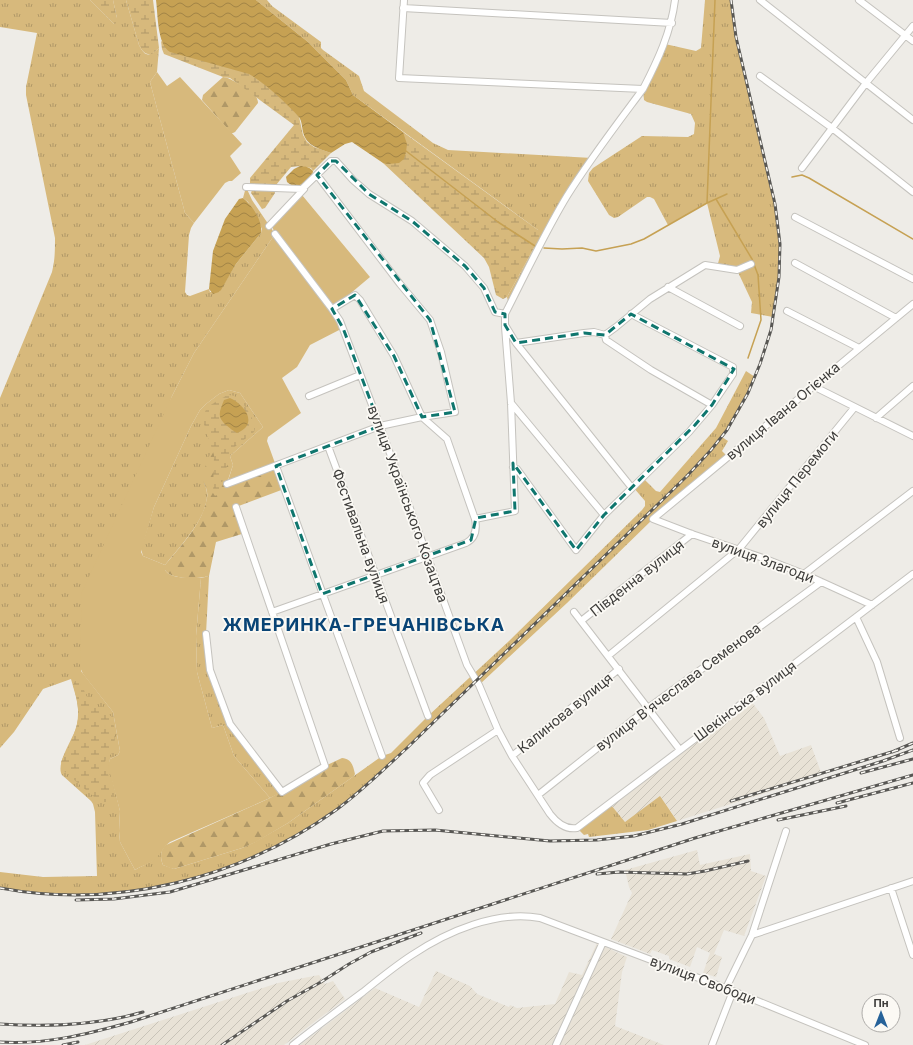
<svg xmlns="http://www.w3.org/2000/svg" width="913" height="1045" font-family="Inter,sans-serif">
  <defs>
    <pattern id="industrial-furrows" width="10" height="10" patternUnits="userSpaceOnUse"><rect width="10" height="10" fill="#e8e2d6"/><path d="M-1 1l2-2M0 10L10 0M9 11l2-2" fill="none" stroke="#c8c3b8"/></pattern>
    <pattern id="grass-tufts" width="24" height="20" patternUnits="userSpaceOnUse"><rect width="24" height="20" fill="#d7b97c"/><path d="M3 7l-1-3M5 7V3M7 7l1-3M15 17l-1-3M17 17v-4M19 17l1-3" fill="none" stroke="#b09867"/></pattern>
    <pattern id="forest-firs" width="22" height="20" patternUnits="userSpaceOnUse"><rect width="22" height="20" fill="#d7b97c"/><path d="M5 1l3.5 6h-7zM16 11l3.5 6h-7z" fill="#b09867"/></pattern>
    <pattern id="wetland-marsh" width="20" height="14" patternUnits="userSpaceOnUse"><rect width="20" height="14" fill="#d7b97c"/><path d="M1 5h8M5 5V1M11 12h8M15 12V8" fill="none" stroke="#b09867"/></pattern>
    <pattern id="water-waves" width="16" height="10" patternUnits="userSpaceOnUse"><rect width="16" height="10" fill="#c6a153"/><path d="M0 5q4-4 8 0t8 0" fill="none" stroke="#a28446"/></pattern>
  </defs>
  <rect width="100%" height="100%" fill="#eeece7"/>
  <!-- industrial -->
  <path fill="url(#industrial-furrows)" d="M751,701l13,17 16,38 31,-11 11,30 -145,46 -7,-11 -45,12 -14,-17z
    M697,850l3,15 50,-11 1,17 15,5 -22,60 -20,-6 -10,24 8,3 -6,20 -13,-4 7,-20 -13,-6 -7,20 -21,-8v-3l-17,-6 -2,4 -39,-15 21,-46 -3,-6 -4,-17z
    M597,943l30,14 -5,15 -7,54 49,19h-364l75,-57 44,19 17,-36 34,15 7,8 32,13 1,-2 7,3 38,-4 14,-32 13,3z
    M319,975l6,9 8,-3 12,18 -61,46h-199l193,-62z"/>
  <!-- grass -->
  <path fill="url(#grass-tufts)" d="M0,0h90l24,24 3,-6 -4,-18h13l13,45c6,12 10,12 20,3l-2,24 -7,10 35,131 9,10 -3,5 -2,7 -4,57 2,3 3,1 19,-7 1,3h9l17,-28 25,-31 1,-4 -14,-27 -5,-4 3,-11 6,13 23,34 -81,119 -22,43 -91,275 32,41 7,39 -2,4 -8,4 -1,7 11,45 -1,20 1,11 15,28c14,-8 20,-8 28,-23 -2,7 -3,11 0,18l11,4 68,-21 13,-6 33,-19 94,-67 9,-3 37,-37 81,-75 133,-131 3,-4v-5l-12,-14 10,-9 13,13 4,1 56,-64 30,-57 9,6 -15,33 -18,27 6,4 -6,10 6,6 -75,62 -86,84 -88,82 -3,-4c-23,22 -46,45 -69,67 -20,19 -40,38 -61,55 -97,74 -226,106 -346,85v-16l43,5 54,-1 -2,-64 -2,-8 -2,-3 -29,-26c-7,-12 12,-37 15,-50 4,-16 -2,-31 -6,-46l-28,10 -29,43 -14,16v-350l52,-126c3,-12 3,-22 3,-34l-29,-143v-8l11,-54 -37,-6z
    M256,0h11l5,6 49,36v6l2,2 36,26 5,15 69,52 15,7 144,8 -12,18 -71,129 -2,-8 28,-51 3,-16 -185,-135 -7,-15 -38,-38z
    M705,0h26l5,37 39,167 3,23 2,36 -7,54 -22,-4 1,-11 -15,-32 -20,-3 3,-11 -13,-53 -39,22 -14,-26 -4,-2h-3l-29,20 -4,1 -5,-3 -21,-34 1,-8 4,-5 49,-32 46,1 6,-3 1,-11 -4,-9 -44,-12 -3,-2 -1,-11 22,-45 31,7 5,-3z
    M229,390l11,3 23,34 -33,29 -26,27c14,25 -24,63 -39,82l-22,-9 -2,-7 13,-42 37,-81 9,-16 6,-6 13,-10z
    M209,576l-3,58 2,26 22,64 52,68 -12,6 -36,-42 -11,-31 -11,3 -15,-56 -1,-36 5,-58z
    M660,796l17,25 -29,9 -59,7 -1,-3 -4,1 -5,-5 32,-25 14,17z"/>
  <!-- forest -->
  <path fill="url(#forest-firs)" d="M223,77c7,0 28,14 33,20 1,1 2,4 2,6l-23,29 -2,1h-2l-29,-33 1,-5z
    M215,449l15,7 3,9 -6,18 49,-17 8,23 -48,18 9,26 -29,9 -7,34c-10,3 -39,4 -44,-6v-5c17,-21 37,-40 42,-67 1,-7 -1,-10 -3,-15 -2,-8 4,-30 11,-34z
    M342,758c10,1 11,8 13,16l-1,2 -66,47 -32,19 -14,6 -68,21 -4,-1 -7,-3c-3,-7 -3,-15 3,-20l104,-47 55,-32z"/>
  <!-- wetland -->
  <path fill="url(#wetland-marsh)" d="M90,0h23l4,18v5l-3,1z
    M126,0h27l6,48 -7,6c-7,1 -10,-3 -13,-9z
    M161,41l6,4 83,26 48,41 5,23 4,7 7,5 17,6 -18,18 -2,-3 -11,-2 -9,1 -15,18 -26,-1v-6l44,-53 -64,-47 -7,-1 -59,-23 -2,-5z
    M403,132l135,98 1,7 -4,9 -28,51 -4,2 -7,-4 -7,-28 -5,-9 -101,-95 13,-4 7,-19z
    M252,190l22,1 1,2 -10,15 -3,1 -11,-16z
    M228,395c2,0 4,0 6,1 8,3 22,25 21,33l-1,3 -22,17 -13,44 -4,3 -2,-3 1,-38 -11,-34c-1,-14 14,-20 25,-26z
    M75,681h3c7,6 7,17 15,24 4,4 11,5 16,9 7,6 6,28 5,37l-8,8 -1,3 7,28v9l-4,3h-8l-35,-30 -2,-3 -2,-7c15,-31 23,-43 12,-77z"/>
  <!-- garden -->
  <path fill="#d7b97c" d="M157,72l10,14 13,-9 62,67 -12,12 11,17 -9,8h-3l-4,2 -31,40 -9,-10 -35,-131z
    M302,195l68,82 -38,32 11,19 -33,17 -13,22 -15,11 19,35 -33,24 -1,4 9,25 -49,18 6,-19 -3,-9 33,-29 -23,-34 -11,-3 -10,4 -13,10 -6,6 -9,16 -37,81 -13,45 2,4 22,9v5c6,10 26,7 36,8l-5,58 1,36 15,56 11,-3 11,31 36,42 -100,44c-7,5 -9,12 -15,17 -5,5 -14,7 -20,11l-15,-28 -1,-11 1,-20 -12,-45 2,-7 8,-4 2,-4 -7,-39 -30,-38 -3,-7 2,-75 90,-196 22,-43 81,-119 -3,-8z"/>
  <!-- water -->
  <path fill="url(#water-waves)" d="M156,0h100l52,42 38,38 7,15 50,37 4,12 -1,8 -2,7 -5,4 -11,1 -5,-1 -31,-21 -7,2 -14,9c-11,-4 -25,-7 -28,-21 -1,-4 -1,-11 -4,-15 -12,-13 -34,-34 -50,-43l-79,-22c-13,-8 -12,-37 -14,-52z
    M300,166c4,0 10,1 13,5l-1,6c-8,7 -16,13 -25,5l-1,-5 8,-8z
    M243,198c9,7 20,23 18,35l-25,31 -15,26 -2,2 -6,2 -4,-5 4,-38 12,-32 14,-20z
    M230,398c15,7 29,26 7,35 -4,-2 -7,-5 -11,-8 -10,-9 -6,-14 -2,-25z"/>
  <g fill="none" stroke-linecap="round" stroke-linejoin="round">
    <!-- stream -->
    <path stroke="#c6a153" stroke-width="1.5" d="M406,151l92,71 37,24
      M792,177l10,-2 7,3 104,61
      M716,199l36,60 6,16 3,45 -13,38
      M707,203l8,-203
      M544,248l18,1 20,-1 14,3 35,-7 13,-5 63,-36 20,-9"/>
    <defs>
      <path id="minor" d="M404,0l-5,78 244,11c15,-29 28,-57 32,-89
        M760,0l153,120
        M859,0l54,41
        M403,8l269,15
        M760,76l72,52 81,64
        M802,168l64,-85 47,-57
        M246,187l56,2 29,-28h5l17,19 16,14 43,27 53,45 19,22 11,24 10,2c20,-39 39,-80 62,-118 23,-37 50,-72 76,-107
        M795,217l118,62
        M269,226l35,-37
        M275,234l57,75 8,12 40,105 87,239 12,20 19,45 14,26 38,58c7,9 16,16 27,14l336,-254
        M795,263l101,55
        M668,287l72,39
        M787,311l72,37
        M505,314v11l11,18 68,-10 10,-1 11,3 11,-8 34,-28 55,-34 32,5 14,-6
        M631,314l102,53v7l-21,31
        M605,335l1,5 45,30 61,35 -23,27 -57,56
        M813,386l100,50
        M309,396l51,-21
        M511,403l93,112 28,-27 -116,-145
        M876,418l37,-32
        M328,446l100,270
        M276,466l106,290
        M513,467l4,2 59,81 28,-35
        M227,484l153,-58 42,-9 33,-5 -14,-60 -11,-32 -30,-36 -83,-109
        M475,519l40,-8 -4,-108 -6,-76
        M804,574l109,-83
        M872,605l-68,-31 -41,-16 -71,-24 -39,-15 260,-215
        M272,612l194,-69c10,-5 11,-14 9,-24l-28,-80 -25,-22 -28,-61 -34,-56 -5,-5 -23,14
        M574,612l106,138
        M856,617l21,45 23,76
        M581,621l111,-87
        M206,634l4,36 20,54 52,68 43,-26 -89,-259
        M608,656l131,-107 115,-141
        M512,756l107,-87
        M538,795l110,-87 173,-126
        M439,810l-16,-27 7,-8 68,-45
        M891,888l22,67
        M752,935l161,-54
        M726,988l26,-53 34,-104
        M293,1045c23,-18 47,-36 70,-53 16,-13 32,-26 49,-37 36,-24 85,-45 128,-37l193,73 132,54
        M556,1045l47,-103
        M712,1045l21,-54"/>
    </defs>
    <!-- minor casing -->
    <use href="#minor" stroke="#c5c3be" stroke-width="8"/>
    <!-- minor -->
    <use href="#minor" stroke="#fff" stroke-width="6"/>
    <defs>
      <path id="rail" d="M892,752l21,-9
        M861,773l52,-14
        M731,801l167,-51
        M837,803l76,-20
        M778,820l68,-14
        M597,874l22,-2 68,2 18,-3 43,-10
        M0,888c117,22 241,-10 336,-78 26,-19 48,-41 71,-62l280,-272 24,-26 16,-20 21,-37 12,-29 11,-34 8,-53 1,-33 -5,-40 -39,-167 -5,-37
        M76,900l38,-1 56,-7 161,-48 52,-13 52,-1 115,11 47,-1 37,-4 48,-12 201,-63 30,-11
        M0,1024c46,3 99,1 143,-12
        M0,1042c45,3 88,-8 131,-20l564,-184 218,-63
        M63,1045l15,-3
        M222,1045l65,-44 34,-19 28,-18 22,-12 50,-19"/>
    </defs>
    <!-- rail casing -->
    <use href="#rail" stroke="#585754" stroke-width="3"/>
    <!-- rail -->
    <use href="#rail" stroke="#fbf9f4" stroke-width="1.5" stroke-dasharray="4.5" stroke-linecap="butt"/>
  </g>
  <!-- marked area -->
  <path fill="none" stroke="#0f766e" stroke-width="3" stroke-dasharray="8 5" stroke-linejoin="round" d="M331,161h5l33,33 43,27 53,45 19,22 11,24 10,2v11l11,18 68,-10 21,2 26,-21 103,55 -22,36 -17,20 -91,90 -28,35 -63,-87 2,48 -39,7 -5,22 -149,54 -46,-128 104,-40 -37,-98 -11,-19 23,-14 39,61 28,61 33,-5 -25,-92 -113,-145z"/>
  <g text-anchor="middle" stroke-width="3.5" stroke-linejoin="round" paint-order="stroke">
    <!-- street labels -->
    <g font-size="14" fill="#3d3c3a" stroke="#fbf9f4">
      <text transform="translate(783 411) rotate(-40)" y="5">вулиця Івана Огієнка</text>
      <text transform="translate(797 479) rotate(-51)" y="5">вулиця Перемоги</text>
      <text transform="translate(408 504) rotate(70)" y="5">вулиця Українського Козацтва</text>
      <text transform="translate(361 536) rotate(70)" y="5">Фестивальна вулиця</text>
      <text transform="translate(763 560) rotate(20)" y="5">вулиця Злагоди</text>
      <text transform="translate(637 578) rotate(-38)" y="5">Південна вулиця</text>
      <text transform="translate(678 687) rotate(-37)" y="5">вулиця В'ячеслава Семенова</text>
      <text transform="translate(745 701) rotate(-37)" y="5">Шекінська вулиця</text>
      <text transform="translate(565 713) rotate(-39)" y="5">Калинова вулиця</text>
      <text transform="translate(703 980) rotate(21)" y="5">вулиця Свободи</text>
    </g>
    <!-- district labels -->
    <g font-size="18" font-weight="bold" letter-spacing="1" fill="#094475" stroke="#fbf9f4">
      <text x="364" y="631">ЖМЕРИНКА-ГРЕЧАНІВСЬКА</text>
    </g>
  </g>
  <!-- north arrow -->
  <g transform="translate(881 1013)"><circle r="19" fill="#fbf9f4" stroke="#afadaa"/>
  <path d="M0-3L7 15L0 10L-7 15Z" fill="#266299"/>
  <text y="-6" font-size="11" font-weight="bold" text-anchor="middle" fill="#3d3c3a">Пн</text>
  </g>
</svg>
